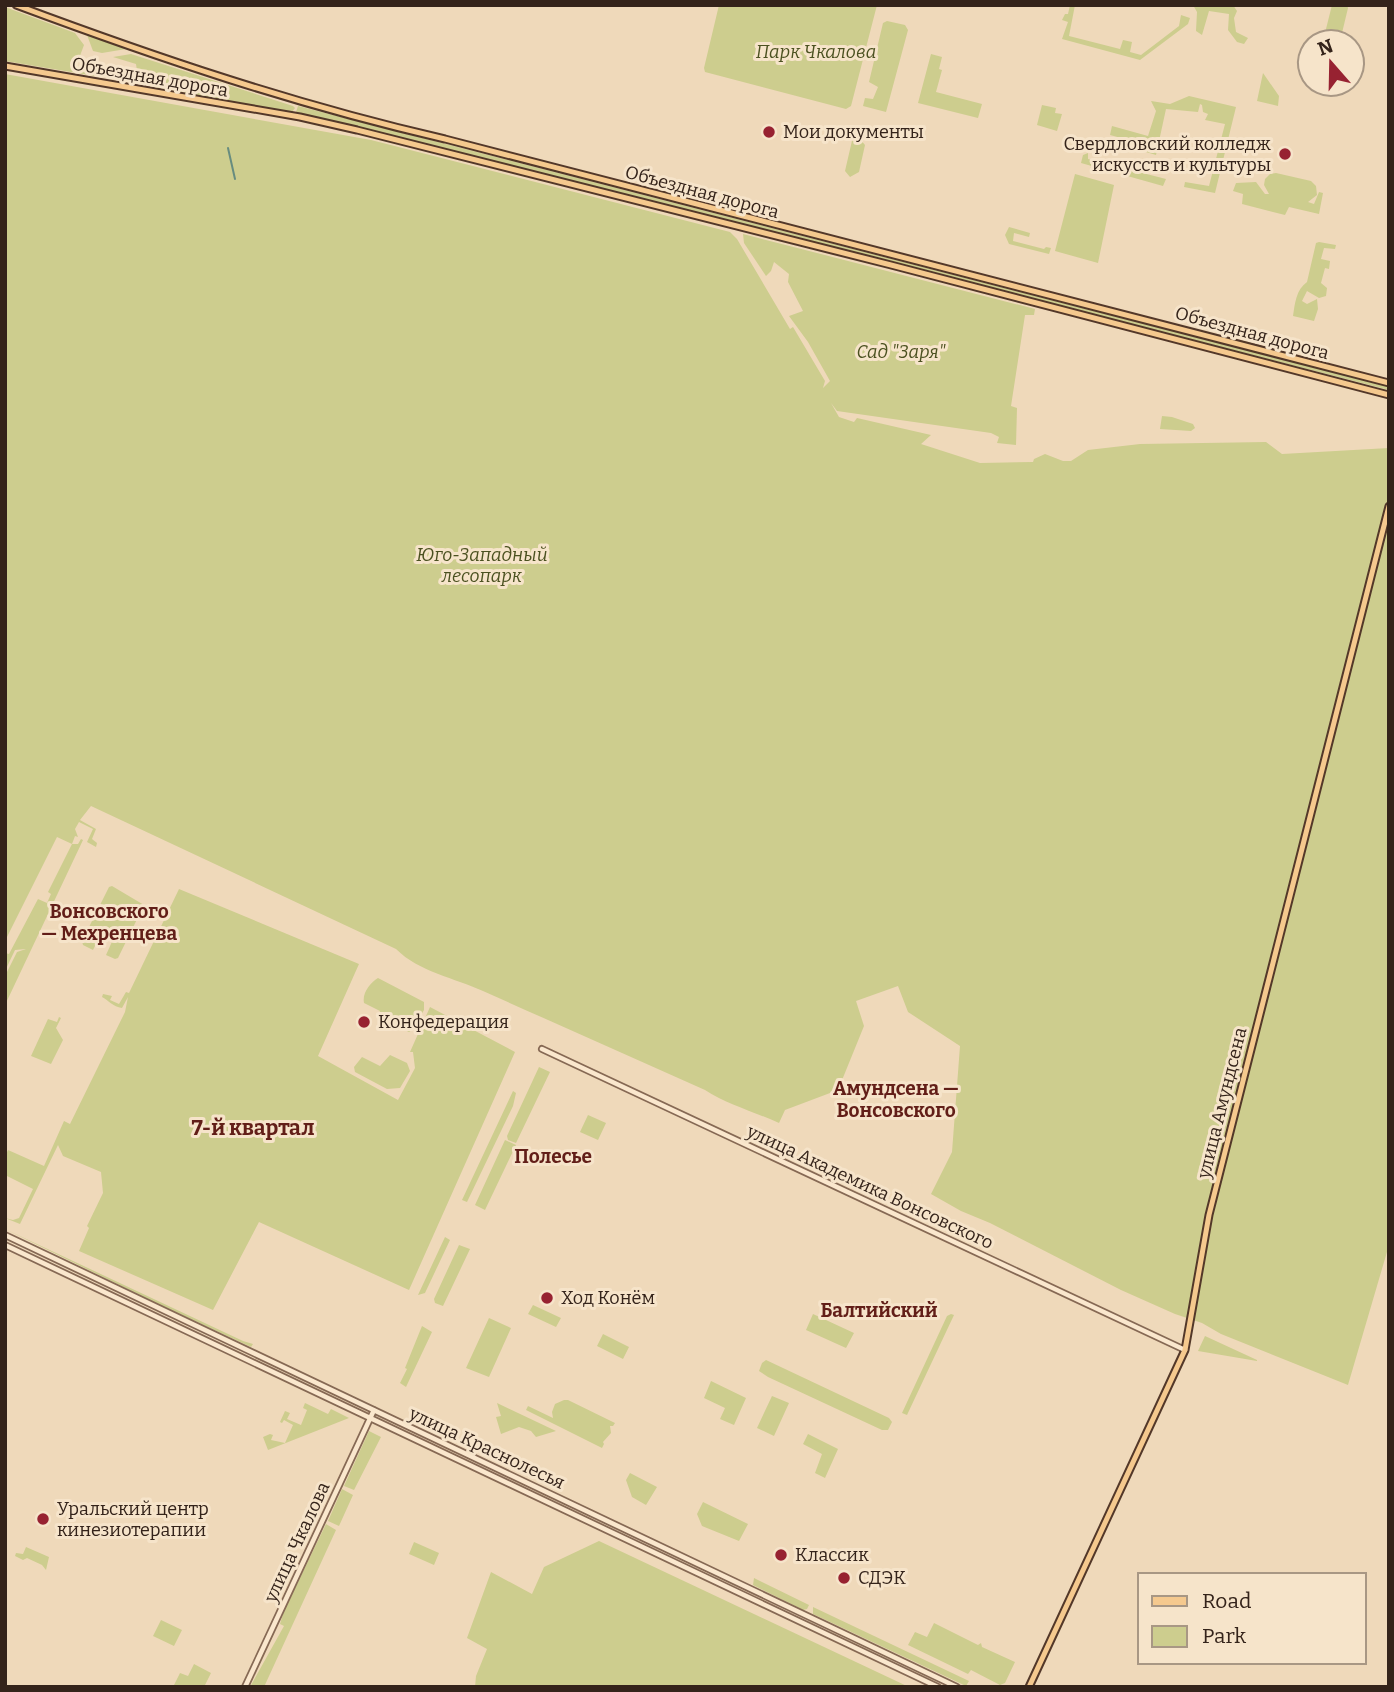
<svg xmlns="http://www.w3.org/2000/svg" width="1394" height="1692" font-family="Bitter,serif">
  <rect width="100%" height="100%" fill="#efd9ba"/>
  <!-- green -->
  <path fill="#cdcd8e" d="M719,5h158l-26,101 -5,3 -141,-37 -1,-4z
    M1070,5h5l-6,31 51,13 3,-9 9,2 -2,10 11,3 38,-29 2,-11 9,3 -2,6 -48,36 -78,-21 6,-17 -6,-2 3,-6h3z
    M1193,5h40l4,6 -3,7 2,14 12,6 -4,6 -7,-2 -9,-12 1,-16 -20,-3 -7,24 -6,-4 1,-19z
    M1332,5h15l1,3 -6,25 -4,2 -11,-2 -1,-4z
    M5,7l70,26 9,12 -9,24 26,5 -6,2 -90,-15z
    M887,21l18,4 3,5 -22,82 -23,-6 2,-8 8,1 5,-12 -9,-5 14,-59z
    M87,35l39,14 -24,4 -9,-2z
    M131,54l162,52 2,2 -3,4 -138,-25 -16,-10 -2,-13 -23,-7z
    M931,54l11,3 -3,12 3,1 -6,22 46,12 -4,14 -60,-15z
    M1263,73l16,23 -1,10 -21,-5z
    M5,74l366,66 359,92 7,7 53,90 3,-2 32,54 -2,7 7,-7 -22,-39 -19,-26 14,-5 -15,-29 1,-8 -15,-12 -3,9 -5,5 -22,-33 -1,-9 292,75 -1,6h-9l-14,91 6,2 -1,37 -19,-2 2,-6 -8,-4 -154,-22 -6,-8 8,14 15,5 3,-4 74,17 -10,9 59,19 53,-1 1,-3 11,-5 18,7h8l17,-11 52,-6 126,-2 16,12 107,-6v797l-41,140 -127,-51 -19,-11 -27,-9 -54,-24 -131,-67 -29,-12 -30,-17 21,-42 8,-106 -52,-34 -10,-26 -42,15 8,25 -26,64 -53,20 -6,13c-24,-11 -53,-19 -74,-33 -74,-33 -148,-66 -222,-99 -28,-13 -64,-19 -87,-42l-305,-143 -11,14 16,9 -4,10 5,4 -1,4 -9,-5 6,-13 -14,-7 -4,7 3,8 -3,-1 -3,8h6l3,-5 2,1 -78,165v-29l12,-24 9,-3 -11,1 -10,21v-18l4,1 29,-55 9,4 4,-9 -3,-2 24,-48 -15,-7 -52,104z
    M1189,96l47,11 -21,86 -31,-6 1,-5 24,4 16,-62 -20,-4 3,-6 -5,-2 -1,-7 -2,-1 -2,8 -32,-3 -10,46 -10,-3 1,-7 -37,-10 2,-9 36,10 8,-25 -5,-10 19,3z
    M1042,105l14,3 -1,5 7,1 -5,17 -20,-6z
    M298,106l1091,281v3l-732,-188 -361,-90z
    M854,132l11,13 -6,27 -9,5 -5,-6z
    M1088,153v6l78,20 -3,7 -82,-23 2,-8z
    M1276,173l35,8 5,5 1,9 -9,7 6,2 5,-12 4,1 -4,21 -30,-7 -4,8 -43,-11 1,-10 -10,-3 3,-8 20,-1 9,12h4l-5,-9 1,-6 5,-5z
    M1075,174l39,11 -16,78 -43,-12z
    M1009,227l21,6 -1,4 -15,-4 -1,8 31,8 2,-2 5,1 -2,6 -40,-10 -4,-9z
    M1319,242l17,3 -1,4 -11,-1 -3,11 9,2 -1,8 -4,-1 -4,15 6,5 -1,8 -7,2 -12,-7 -5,10 5,3 10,-5 1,10 -4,12 -21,-5c2,-13 3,-26 14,-34l9,-39z
    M1162,416l10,1 21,7 2,4 -4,3 -31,-2z
    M112,886l32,19 -26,53 -3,1 -9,-4 9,-20 -12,-5 -10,20 -10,-5 -1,-4 27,-54z
    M179,889l180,75 -41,92 80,44 17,-32 -2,-16h-3l20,-45 85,45 -106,238 -150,-68 -46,88 -134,-59 10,-23 -2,-2 16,-33 -2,-21 -38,-16 -5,-11 -38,79 -15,-6 8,2 6,-2 14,-29 -28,-14v-18l3,-7 36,16 20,-45 6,3 55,-112 3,-15 -6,11c-9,-1 -14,-8 -20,-11l1,-3 9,2 -2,4 9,4 7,-12 3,1z
    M378,978l46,24v8l-12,20 -3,2 -31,-15 2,-6 -16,-8c-2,-10 6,-20 14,-25z
    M59,1017l2,1 -5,10 7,12 -12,24 -20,-8 17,-37 9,3z
    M390,1055l17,8 3,8 -10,17 -13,1 -32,-17 -1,-5 8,-10 18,9z
    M539,1067l11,5 -34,71 -8,-3 -1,-4z
    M513,1091l3,2 -3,13 -46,96 -5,-2z
    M588,1115l18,8 -8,17 -18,-8z
    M505,1140l11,5 -31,65 -10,-5z
    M5,1229l238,112 10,3 -2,3 -95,-44z
    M445,1237l5,3 -25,53 -7,2z
    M459,1245l11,4 -27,57 -8,-3 -1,-4z
    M533,1305l28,13 -5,9 -28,-13z
    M813,1314l41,19 -8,15 -40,-18z
    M951,1314l3,1 -47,100 -5,-2 45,-97z
    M489,1318l22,10 -22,49 -23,-9z
    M422,1326l10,6 -26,55 -6,-4 7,-14 -2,-1z
    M603,1334l26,13 -6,12 -26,-13z
    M1205,1336l52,24v1l-59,-10z
    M766,1360l123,58 3,4 -4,8h-6l-114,-53 -9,-6 3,-8z
    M711,1381l35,17 -12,27 -14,-6 5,-11 -21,-10z
    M772,1396l17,7 -15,33 -17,-8z
    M564,1400h4l47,23 -2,3h-3l1,7 -8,9 1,2 -2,4 -76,-38 2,-4 25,12 -1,-6 3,-8z
    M305,1403l23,11 3,-5 18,9 -81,32 -5,-13 7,-3 3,1 -2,5 14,3 8,-18 -9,-5 -2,3 -2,-1 5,-11 5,2 -3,6 14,6 6,-15 -4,-2z
    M497,1403l59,28 -20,6 -5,-6 -12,-4 -18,7 -5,-17 5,-1z
    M369,1431l12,6 -27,53 -10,-4z
    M808,1434l30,15 -13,29 -10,-5 7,-19 -19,-10z
    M630,1473l27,14 -11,18 -14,-8 -6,-17z
    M342,1489l11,6 -14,31 -11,-5z
    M703,1502l45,22 -9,17 -37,-15 -5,-12z
    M326,1524l10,6 -72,157h-14l34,-61 -4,-2 4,-13z
    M599,1541l310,146h-434l1,-11 11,-27 -20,-11 24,-66 41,22 12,-27z
    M414,1542l25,11 -5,12 -25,-11z
    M26,1547l23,10 -3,13 -4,-5 -15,-7 -4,2 -8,-4 1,-3 7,1z
    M754,1578l55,27 -2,4 -4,1 -50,-25z
    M813,1607l156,74 -3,5 -153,-72z
    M161,1620l21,10 -8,16 -21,-10z
    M934,1623l44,22 3,-2 1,4 33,15 -10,21 -5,2 -29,-15 -3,4 -60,-29 7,-13 12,5z
    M194,1664l17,9 -7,14h-31l7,-14 8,3z"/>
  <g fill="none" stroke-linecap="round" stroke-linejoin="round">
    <!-- stream -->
    <path stroke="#678c7f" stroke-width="2" d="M228,148l7,31"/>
    <defs>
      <path id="minor" d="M542,1049l643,301
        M5,1235l952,452
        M5,1245l933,442
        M245,1687l129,-277"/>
      <path id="major" d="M16,5c142,53 281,100 429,134l944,244
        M5,66l295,51 57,13 534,135 498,130
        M1029,1687l156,-337 24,-135 180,-709"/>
    </defs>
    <!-- minor casing -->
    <use href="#minor" stroke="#866954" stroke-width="8"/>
    <!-- major casing -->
    <use href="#major" stroke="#533829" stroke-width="9"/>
    <!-- minor -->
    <use href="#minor" stroke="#fae7cd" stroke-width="4.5"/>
    <!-- major -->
    <use href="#major" stroke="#f5c98e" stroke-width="5"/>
  </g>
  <!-- markers -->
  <g fill="#972231" stroke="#f6e4ca" stroke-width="2.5">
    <circle cx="769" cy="132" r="7"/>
    <circle cx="1285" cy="154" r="7"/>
    <circle cx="364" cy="1022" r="7"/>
    <circle cx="547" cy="1298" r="7"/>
    <circle cx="43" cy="1519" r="7"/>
    <circle cx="781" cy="1555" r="7"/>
    <circle cx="844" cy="1578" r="7"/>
  </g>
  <g text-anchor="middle" stroke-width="6" stroke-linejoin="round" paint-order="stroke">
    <!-- park labels -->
    <g font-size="18" font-style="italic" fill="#4b5120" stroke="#f6e4ca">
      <text x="816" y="58">Парк Чкалова</text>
      <text x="901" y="358">Сад "Заря"</text>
      <text x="482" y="561">Юго-Западный<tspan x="482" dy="21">лесопарк</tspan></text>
    </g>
    <!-- street labels -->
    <g font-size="18" fill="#34231a" stroke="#f6e4ca">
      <text transform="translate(150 77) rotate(10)" y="6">Объездная дорога</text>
      <text transform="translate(702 192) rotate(15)" y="6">Объездная дорога</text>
      <text transform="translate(1252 333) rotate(15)" y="6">Объездная дорога</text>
      <text transform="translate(1222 1103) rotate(-76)" y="6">улица Амундсена</text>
      <text transform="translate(870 1187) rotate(25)" y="6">улица Академика Вонсовского</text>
      <text transform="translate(487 1448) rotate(25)" y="6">улица Краснолесья</text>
      <text transform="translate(297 1542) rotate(-65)" y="6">улица Чкалова</text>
    </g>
    <!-- poi labels -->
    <g font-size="18" fill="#34231a" stroke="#f6e4ca" text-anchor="start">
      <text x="783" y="138">Мои документы</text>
      <text x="1271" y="150" text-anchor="end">Свердловский колледж<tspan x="1271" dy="21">искусств и культуры</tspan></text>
      <text x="378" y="1028">Конфедерация</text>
      <text x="561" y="1304">Ход Конём</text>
      <text x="57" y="1515">Уральский центр<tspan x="57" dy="21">кинезиотерапии</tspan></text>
      <text x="795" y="1561">Классик</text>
      <text x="858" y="1584">СДЭК</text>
    </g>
    <!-- neighbourhood labels -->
    <g font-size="19" font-weight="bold" fill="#621e18" stroke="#f6e4ca">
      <text x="109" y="918">Вонсовского<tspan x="109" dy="22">— Мехренцева</tspan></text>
      <text x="896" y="1095">Амундсена —<tspan x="896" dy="22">Вонсовского</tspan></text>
      <text x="553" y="1163">Полесье</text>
      <text x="879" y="1317">Балтийский</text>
    </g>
    <!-- quarter labels -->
    <g font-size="21" font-weight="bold" fill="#621e18" stroke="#f6e4ca">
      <text x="253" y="1135">7-й квартал</text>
    </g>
  </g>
  <!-- border -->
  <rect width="1394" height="1692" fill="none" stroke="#34231a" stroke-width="14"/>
  <!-- legend -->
  <rect x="1138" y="1573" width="228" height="91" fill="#f6e4ca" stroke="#a89784" stroke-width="2"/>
  <rect x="1152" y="1596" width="35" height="10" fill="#f5c98e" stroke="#a89784" stroke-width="2"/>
  <text x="1202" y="1608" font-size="21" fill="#34231a">Road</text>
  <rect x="1152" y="1626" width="35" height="21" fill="#cdcd8e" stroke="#a89784" stroke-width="2"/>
  <text x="1202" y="1643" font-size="21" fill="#34231a">Park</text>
  <!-- north arrow -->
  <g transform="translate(1331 63) rotate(340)"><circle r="33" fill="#f6e4ca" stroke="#a89784" stroke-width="2"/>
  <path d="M0-5L12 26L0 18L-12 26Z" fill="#972231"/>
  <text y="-10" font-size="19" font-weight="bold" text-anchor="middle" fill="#34231a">N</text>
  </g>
</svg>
